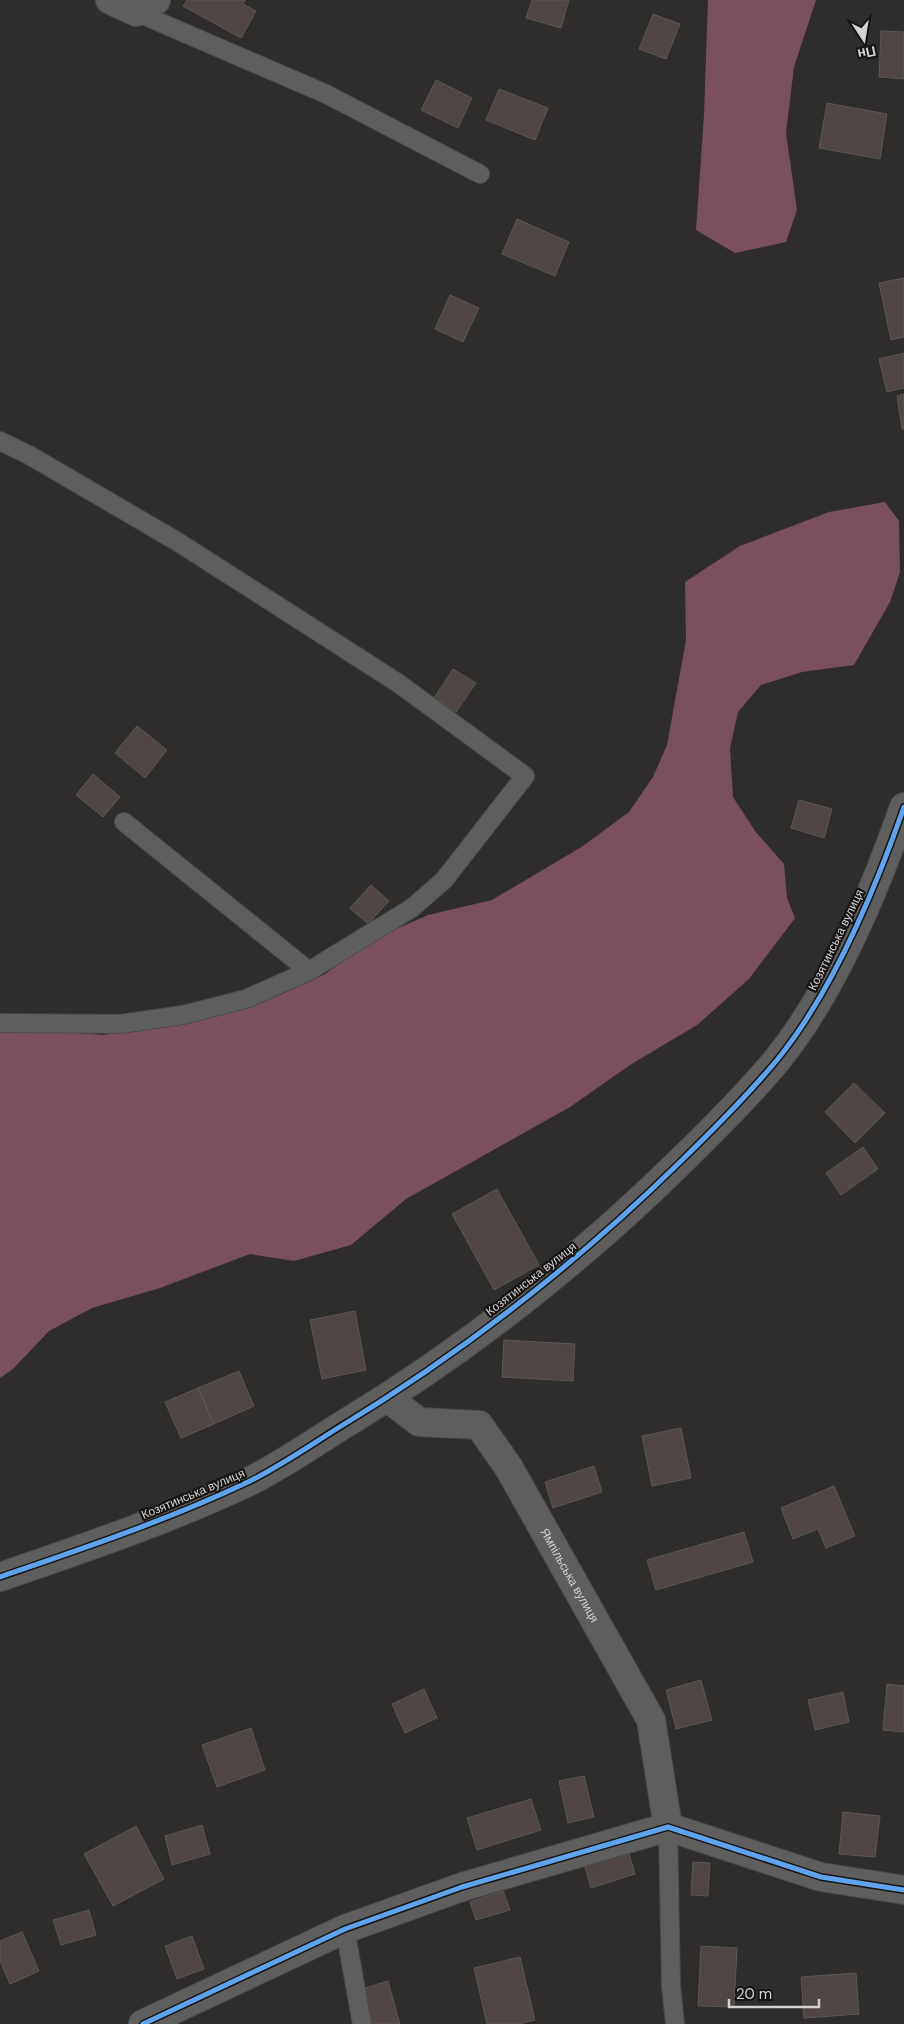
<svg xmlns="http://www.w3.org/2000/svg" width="904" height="2024" font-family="'DM Sans',sans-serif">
  <rect width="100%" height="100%" fill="#2f2d2b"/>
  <!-- forest -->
  <path fill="#79505c" d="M708,0h108l-22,67 -8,66 11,77 -11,32 -51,11 -39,-23 8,-115z
    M885,502l14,19 1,51 -10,30 -36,63 -52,7 -41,13 -23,27 -8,36 3,49 22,34 29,33 3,34 8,20 -46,61 -52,46 -67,40 -60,42 -164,92 -55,46 -57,16 -44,-7 -90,34 -68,20 -43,23 -36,38 -13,9v-351l104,8 169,-37 52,-24 46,-34 57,-25 64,-15 91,-54 46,-34 24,-35 14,-32 19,-105 -1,-58 55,-36 89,-34z"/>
  <!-- building -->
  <path fill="#504644" stroke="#5a5858" d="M187,0h58l-2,4 13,7 -15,27 -58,-32z
    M532,0h37l-8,28 -35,-10z
    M653,14l27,10 -14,35 -27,-10z
    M881,31l23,1v47l-25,-2z
    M436,80l36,18 -14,30 -37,-18z
    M499,89l49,19 -13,32 -49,-20z
    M827,103l60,11 -7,45 -61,-11z
    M517,219l52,23 -14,34 -53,-22z
    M904,278v59l-13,3 -12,-57z
    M450,295l29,13 -16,34 -28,-13z
    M904,353v35l-17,4 -8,-33z
    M904,394v35h-2l-5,-33z
    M453,669l23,14 -20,29 -22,-14z
    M137,726l30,24 -22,28 -30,-25z
    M93,774l27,23 -17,20 -27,-22z
    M799,800l33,9 -8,29 -33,-10z
    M371,885l18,16 -21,23 -18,-16z
    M854,1083l31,30 -30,30 -30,-31z
    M863,1147l15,22 -37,26 -15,-22z
    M497,1189l42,76 -45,25 -42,-76z
    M355,1311l11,59 -44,9 -12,-59z
    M504,1340l71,4 -2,37 -71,-4z
    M239,1371l15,35 -40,18 -16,-36z
    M198,1388l16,36 -33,14 -16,-36z
    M681,1428l10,50 -39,8 -10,-50z
    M594,1466l8,26 -49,16 -8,-26z
    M834,1486l21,50 -29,12 -8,-19 -25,10 -12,-31z
    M744,1532l9,30 -97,28 -9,-30z
    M701,1680l11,40 -36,9 -10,-39z
    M887,1684l17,2v46l-21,-2z
    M424,1689l13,29 -32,15 -13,-29z
    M843,1692l6,30 -34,8 -7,-30z
    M251,1728l14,42 -48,17 -15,-42z
    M584,1776l10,41 -26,6 -9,-42z
    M531,1799l10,31 -64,20 -10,-32z
    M843,1812l37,4 -5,41 -36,-3z
    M202,1825l8,29 -38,11 -7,-29z
    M136,1826l28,53 -51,27 -29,-52z
    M627,1847l8,27 -44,14 -8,-27z
    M693,1862l17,1 -2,33 -17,-1z
    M503,1891l7,19 -34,10 -6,-18z
    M89,1910l7,25 -35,10 -8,-25z
    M22,1932l17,39 -29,13 -10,-23v-20z
    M192,1936l12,33 -27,10 -12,-33z
    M701,1946l36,2 -3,59 -36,-1z
    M520,1957l15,63 -16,4h-32l-13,-56z
    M856,1973l3,41 -55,4 -3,-41z
    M388,1981l12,43h-28l-10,-35z"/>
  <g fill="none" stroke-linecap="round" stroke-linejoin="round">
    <defs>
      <path id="service" d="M136,12l190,82 154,80
        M0,441l29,14 149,87 220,141 127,93 -81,104 -32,28 -103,63 -63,28 -63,16 -63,9 -120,-1
        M124,822l185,149
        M668,1827l3,159 4,38
        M345,1929l17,95"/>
      <g id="minor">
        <path d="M110,0l26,12 20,-12"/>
        <path id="s1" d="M388,1398l31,24 60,3 30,43 142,252 17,107"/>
        <path d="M0,1577c84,-29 168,-57 248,-95 31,-15 61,-36 90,-54 124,-75 238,-164 341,-265 34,-33 68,-67 98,-103 56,-69 98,-170 127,-253"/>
        <path d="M143,2024l202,-95 117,-42 206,-60 153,50 83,13"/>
      </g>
    </defs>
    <!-- service casing -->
    <use href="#service" stroke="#4c4b4a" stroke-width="20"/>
    <!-- minor casing -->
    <use href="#minor" stroke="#4c4b4a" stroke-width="30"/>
    <!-- service -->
    <use href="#service" stroke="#5f5e5e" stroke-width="18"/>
    <!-- minor -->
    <use href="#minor" stroke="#5f5e5e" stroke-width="28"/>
    <defs>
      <path id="cycleway" d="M0,1577c84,-29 168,-57 248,-95 31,-15 61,-36 90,-54 124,-75 238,-164 341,-265 34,-33 68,-67 98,-103 56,-69 98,-170 127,-253
        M143,2024l202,-95 117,-42 206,-60 153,50 83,13"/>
    </defs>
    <!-- cycleway casing -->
    <use href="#cycleway" stroke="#171514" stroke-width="8"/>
    <!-- cycleway -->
    <use href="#cycleway" stroke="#60a3ed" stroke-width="5"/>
  </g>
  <g text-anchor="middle" stroke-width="4.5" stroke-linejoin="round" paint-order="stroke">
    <!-- street labels -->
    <g font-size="12" fill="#d4d2d0" stroke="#171514">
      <text transform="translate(836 940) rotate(-64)" y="4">Козятинська вулиця</text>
      <text transform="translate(531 1279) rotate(-38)" y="4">Козятинська вулиця</text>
      <text transform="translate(193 1494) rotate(-23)" y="4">Козятинська вулиця</text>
      <text dy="4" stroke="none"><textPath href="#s1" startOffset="275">Ямпільська вулиця</textPath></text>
    </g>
  </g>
  <!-- north arrow -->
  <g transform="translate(864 40) rotate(168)" stroke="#171514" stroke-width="4" paint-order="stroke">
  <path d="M0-4L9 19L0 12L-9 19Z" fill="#d4d2d0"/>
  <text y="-8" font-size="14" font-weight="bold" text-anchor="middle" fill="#d4d2d0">Пн</text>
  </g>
  <!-- scale -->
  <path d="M729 1999v8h90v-8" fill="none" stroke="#d4d2d0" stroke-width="2.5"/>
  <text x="736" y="1999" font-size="15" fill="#d4d2d0" stroke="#171514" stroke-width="4" paint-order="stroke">20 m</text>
</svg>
